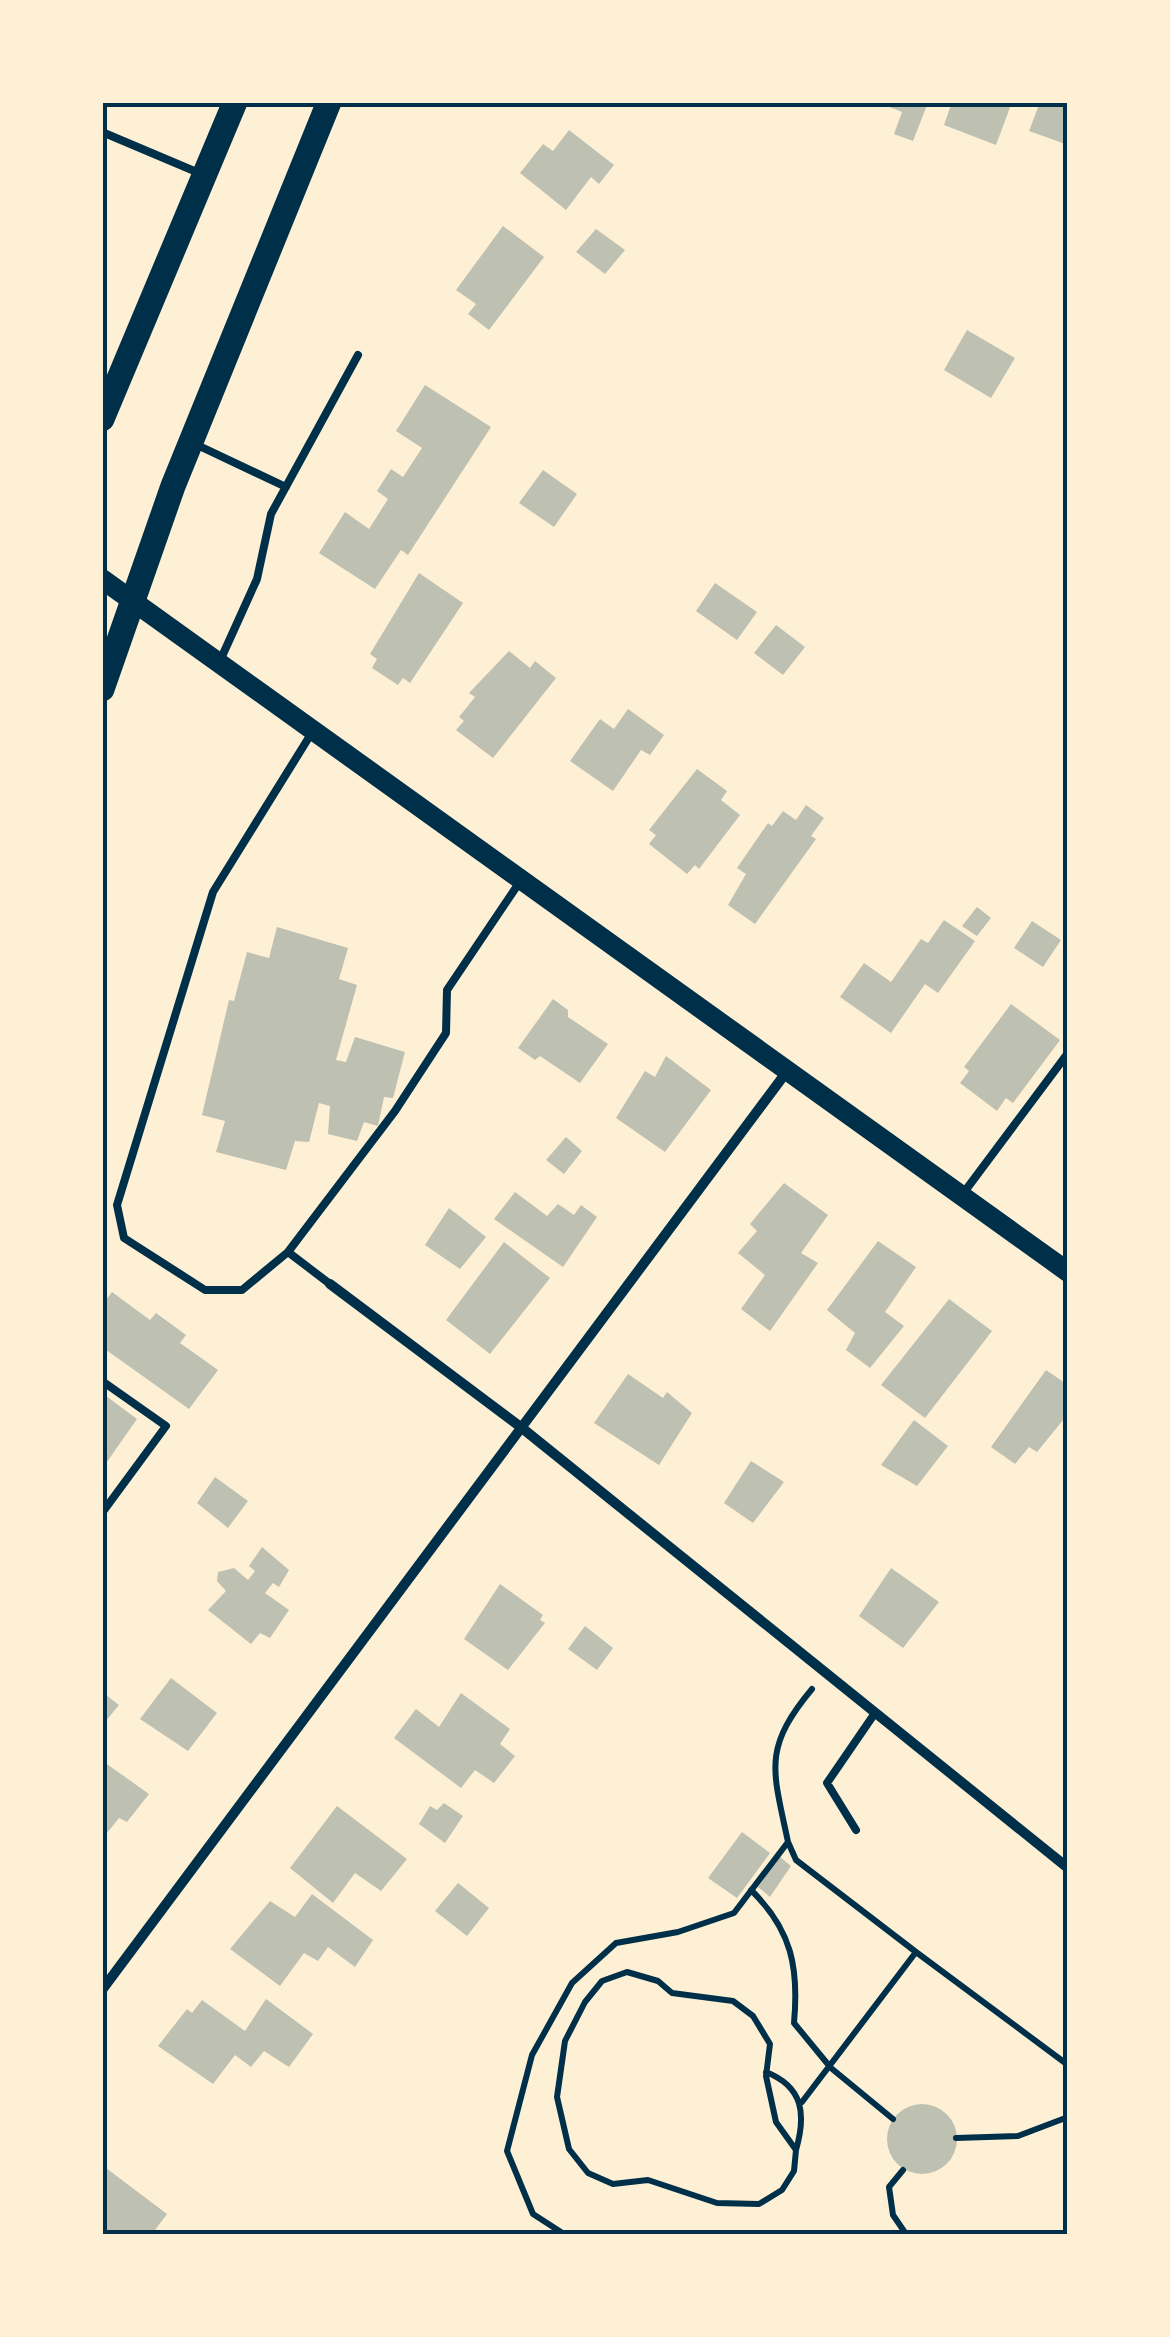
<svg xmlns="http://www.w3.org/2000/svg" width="1170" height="2337" font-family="'Open Sans',sans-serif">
  <rect width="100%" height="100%" fill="#fdf0d5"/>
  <!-- building -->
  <path fill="#bec0b2" d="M877,102l50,3 -14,36 -19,-7 8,-22z
    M952,102h60l-16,43 -52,-20z
    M1040,102h28v43l-39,-14z
    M569,130l45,35 -15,19 -8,-7 -25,33 -46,-37 23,-29 10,7z
    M503,226l41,31 -55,73 -21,-16 8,-10 -20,-14z
    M596,229l29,21 -20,24 -29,-22z
    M967,330l48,28 -24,40 -47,-28z
    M425,385l66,42 -83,128 -7,-5 -26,39 -56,-36 26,-41 24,17 19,-30 -11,-8 14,-22 12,8 19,-29 -26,-17z
    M543,470l34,24 -23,33 -35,-24z
    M419,573l44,30 -53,80 -7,-5 -5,7 -26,-17 5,-9 -7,-5z
    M715,583l42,29 -20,28 -41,-29z
    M776,625l29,22 -22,28 -29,-22z
    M509,651l21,17 5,-7 21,17 -63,80 -37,-28 8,-9 -5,-4 16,-20 -6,-4z
    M628,709l36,26 -14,20 -9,-5 -28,41 -43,-30 30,-42 14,10z
    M697,769l30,22 -6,9 19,15 -41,54 -4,-4 -8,9 -38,-30 7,-9 -7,-5z
    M806,805l18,13 -13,18 5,3 -61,85 -27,-19 18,-31 -9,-6 31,-45 4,3 11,-15 13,9z
    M977,907l14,11 -14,18 -15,-10z
    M944,920l31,21 -37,52 -13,-9 -34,49 -51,-36 24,-34 27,19 30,-43 7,4z
    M1032,921l29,19 -18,27 -29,-19z
    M277,927l71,21 -9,31 18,6 -21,75 10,2 9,-25 50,15 -12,46 -9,-1 -6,29 -14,-4 -7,19 -29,-7 2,-28 -11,-3 -10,39 -14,-1 -9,29 -70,-18 9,-31 -23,-6 27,-115 5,1 13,-49 22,6z
    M553,999l15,11v7l40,27 -28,39 -40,-27 -5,4 -17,-12z
    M1011,1004l49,36 -47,63 -7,-5 -9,13 -37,-28 9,-12 -5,-4z
    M666,1056l45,34 -46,62 -49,-34 29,-47 10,6z
    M566,1137l16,14 -18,23 -18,-14z
    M784,1183l44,32 -27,38 17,10 -48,68 -29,-22 24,-34 -27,-22 19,-22 -7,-7z
    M515,1192l32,24 11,-12 16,11 7,-10 16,12 -34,50 -69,-48z
    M449,1208l37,29 -26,32 -35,-24z
    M878,1241l38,26 -31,45 19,14 -34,42 -24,-18 9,-17 -28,-23z
    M504,1242l46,36 -60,76 -44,-34z
    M112,1292l38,28 6,-7 30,22 -6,8 38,27 -29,39 -87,-62v-42z
    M949,1299l43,32 -67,87 -44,-33z
    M1046,1370l22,15v29l-31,38 -8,-5 -14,17 -24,-17z
    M628,1374l35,24 4,-6 25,21 -33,52 -65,-42z
    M102,1393l35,26 -35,50z
    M914,1420l34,26 -31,40 -36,-21z
    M751,1461l33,21 -31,41 -29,-20z
    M215,1477l33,24 -20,27 -31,-25z
    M262,1547l27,23 -10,17 -6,-4 -8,10 24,17 -19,28 -10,-5 -9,11 -43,-34 18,-19 -9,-10 1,-9 16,-4 14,12 7,-9 -6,-5z
    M891,1568l48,34 -36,46 -44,-32z
    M500,1584l43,31 -3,5 5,3 -37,47 -44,-31z
    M585,1626l28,22 -16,22 -29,-21z
    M171,1678l46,35 -29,38 -48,-32z
    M102,1692l17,13 -14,17 -3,-2z
    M461,1693l49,36 -10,15 15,12 -21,27 -19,-13 -14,18 -67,-50 22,-29 23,18z
    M104,1762l45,32 -22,28 -8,-4 -12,15 -5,-2z
    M444,1803l19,13 -18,27 -26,-19 11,-18 7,4z
    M337,1806l70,53 -26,32 -26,-18 -22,30 -43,-35z
    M742,1832l28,21 -33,45 -29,-20z
    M780,1857l11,9 -21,31 -12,-10z
    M458,1883l31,25 -22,28 -32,-25z
    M312,1894l61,46 -18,27 -27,-20 -10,14 -14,-8 -24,33 -50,-37 40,-48 25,16z
    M266,1999l47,35 -24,33 -25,-16 -13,16 -16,-12 -22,29 -55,-38 29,-37 5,4 10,-13 43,31z
    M887 2139a35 35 0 1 1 70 0a35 35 0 1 1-70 0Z
    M106,2168l61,46 -15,20h-39l-6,-4 -5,4z"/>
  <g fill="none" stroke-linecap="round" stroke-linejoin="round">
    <!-- path -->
    <path stroke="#003049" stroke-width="6" d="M788,1842l8,18 120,92 -114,150
      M751,1890c41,40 48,78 43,133l37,45 62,51
      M916,1952l152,113
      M627,1972l31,9 14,12 61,8 20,15 17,28 -4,32 10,46 20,28 -2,21 -12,19 -23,14 -42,-1 -69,-23 -35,4 -25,-11 -19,-24 -12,-52 8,-56 20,-39 17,-21z
      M766,2072c38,15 40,43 30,78
      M956,2138l62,-2 50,-19
      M903,2170l-14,17 4,28 13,19
      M564,2234l-31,-20 -26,-63 25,-96 40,-72 44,-40 62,-11 56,-19 54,-71c-15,-72 -26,-93 24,-153"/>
    <!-- service -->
    <path stroke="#003049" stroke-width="8" d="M102,132l97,41
      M195,444l91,43
      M219,663l38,-84 14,-65 87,-159
      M311,734l-98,158 -96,313 7,33 81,52h37l46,-38 107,-141 51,-78 1,-43 74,-110
      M962,1195l106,-142
      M288,1252l42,32
      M102,1381l64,45 -64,87
      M856,1830l-29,-47 48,-70"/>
    <!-- minor -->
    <path stroke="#003049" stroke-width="10" d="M330,1284l192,144 546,440
      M102,1990l686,-920"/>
    <!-- secondary -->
    <path stroke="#003049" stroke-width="20" d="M102,579l966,693"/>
    <!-- primary -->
    <path stroke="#003049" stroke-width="25" d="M102,419l133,-317
      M102,689l71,-203 156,-384"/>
  </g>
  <!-- border -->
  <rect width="1170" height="2337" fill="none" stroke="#fdf0d5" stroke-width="210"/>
  <rect x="105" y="105" width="960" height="2127" fill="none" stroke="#003049" stroke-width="4"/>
</svg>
